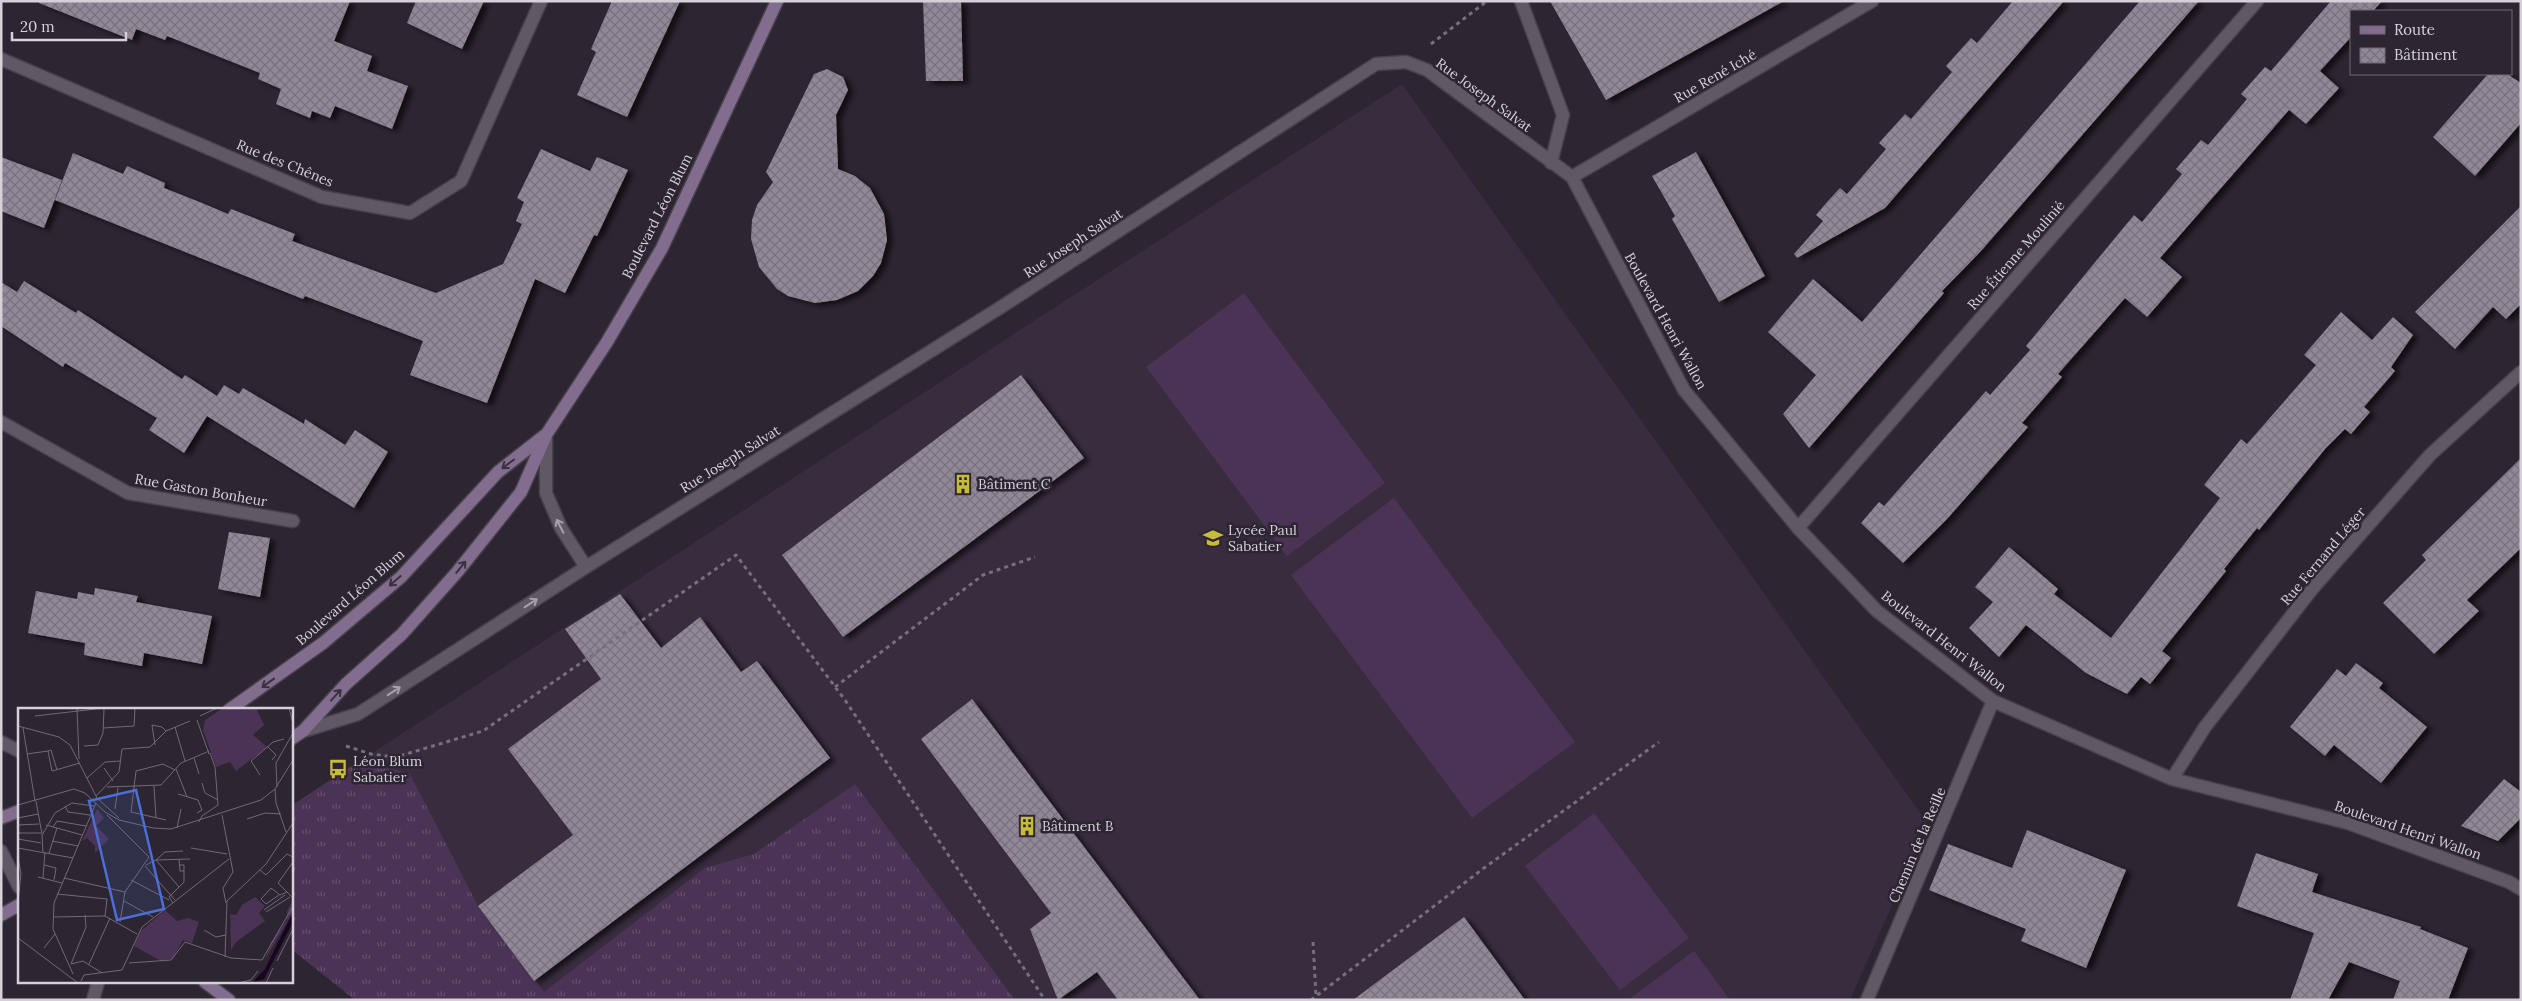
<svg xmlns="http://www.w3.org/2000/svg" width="2522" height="1001" font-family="Lora,serif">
  <defs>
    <pattern id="grass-tufts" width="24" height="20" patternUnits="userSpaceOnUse" patternTransform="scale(1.25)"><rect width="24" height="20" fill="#4b3356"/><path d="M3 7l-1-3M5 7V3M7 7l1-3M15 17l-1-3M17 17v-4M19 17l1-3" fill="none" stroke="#64506e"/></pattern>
    <pattern id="building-cross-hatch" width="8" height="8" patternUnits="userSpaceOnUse" patternTransform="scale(1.25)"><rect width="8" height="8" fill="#918796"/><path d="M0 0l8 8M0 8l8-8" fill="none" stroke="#79717c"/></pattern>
    <filter id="shadow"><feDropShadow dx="5.5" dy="3" stdDeviation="2.5" flood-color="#0009"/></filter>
  </defs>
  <rect width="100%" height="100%" fill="#2d2531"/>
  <!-- built -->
  <path fill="#382c3e" d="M1402,84l526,740 -78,176h-1495l-64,-51v-143l741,-484z"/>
  <!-- grass -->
  <path fill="url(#grass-tufts)" d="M362,759l48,15 68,132 66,86 161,-124 49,-14 101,-70 160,216h-660l-64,-51v-143z"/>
  <!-- garden -->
  <path fill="#4b3356" d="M1244,293l141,190 -98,73 -141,-189z
    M1394,498l181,244 -103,76 -181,-243z
    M1594,813l95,125 -69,52 -95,-124z
    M1694,951l36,49h-102z"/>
  <!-- building -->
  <path fill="url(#building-cross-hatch)" filter="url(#shadow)" d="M39,1h311l-16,40 38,15 -5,15 41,15 -16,43 -57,-23 -5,12 -18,-7 -2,7 -34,-14 5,-15 -23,-10 2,-6 -93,-37 -2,4 -29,-11 -4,11 -93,-37z
    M416,1h68l-22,48 -55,-26z
    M612,1h68l-53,116 -50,-22 19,-43 -5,-3z
    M923,1h38l2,80h-37z
    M1550,1h234l-178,99z
    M2013,1h51l-179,207 -88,50 -3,-4 29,-33 -7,-6 11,-13 13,-14 7,6 39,-45 -7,-6 26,-29 6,5 41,-47 -6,-6 25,-28 6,5z
    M2140,1h59l-218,250 -39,40 2,2 -135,155 -26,-34 33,-39 -48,-43 45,-53 49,43z
    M2331,1h51l-9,10h-22v26l-31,34 19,17 -33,36 -17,-14 -129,148 22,19 -35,40 -22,-19 -67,76 4,3 -40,46 6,4 -81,92 -44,44 -42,-40 18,-21 5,4 102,-115 4,4 40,-45 -4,-4 108,-131 8,7 40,-48 -6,-5 25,-29 7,5 39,-46 -6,-5 24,-27 6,4z
    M827,69l16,8 5,13 -12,25 2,54 17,7 15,12 14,26 3,26 -6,23 -8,13 -15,15 -21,9 -22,3 -27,-7 -11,-7 -18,-22 -8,-28 1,-19 5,-15 16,-23 -7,-10 48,-98z
    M2488,74h19l14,9v40l-46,53 -42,-39z
    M541,149l49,22 7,-14 31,13 -31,66 -3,-1 -29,58 -30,-14 -48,124 -77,-28 13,-34 -118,-45 -2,3 -248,-99 18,-47 50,21 4,-8 38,17 -1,5 38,15 26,11 3,-5 64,25 -3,7 144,52 67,-29 19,-40 -6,-3 8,-19 -7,-4z
    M1696,152l69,124 -46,26 -47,-83 3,-3 -23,-40z
    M1,157l61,23 -18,48 -43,-17z
    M2521,206v98l-15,15 -13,-12 -38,42 -40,-37z
    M24,281l52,32 2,-3 104,69 3,-4 32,21 7,-11 15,9 4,-6 61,36 1,-5 40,26 10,-15 33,22 -34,56 -147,-92 -23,37 -35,-23 8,-12 -92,-55 -2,4 -62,-41v-44l16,10z
    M2341,312l31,28 21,-23 20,18 -22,32 4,4 -31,36 6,5 -19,22 -6,-5 -20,20 -66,81 -2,-2 -33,41 2,2 -64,80 9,7 -21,26 -9,-7 -14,17 -41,-21 -60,-48 -27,32 -30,-29 24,-26 -18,-15 34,-40 49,42 -4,5 57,44 109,-140 -16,-13 37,-46 6,5 69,-79 -12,-10z
    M1021,375l63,83 -241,179 -61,-82z
    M2521,458v90l-54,52 12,11 -45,43 -51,-51 43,-43 -4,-5z
    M229,532l41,6 -10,59 -42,-8z
    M95,588l43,8 -2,6 76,14 -10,48 -58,-11 -2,13 -58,-11 1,-12 -57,-10 8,-42 41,8 1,-7 16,3z
    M620,594l41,54 39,-31 41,55 16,-11 73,97 -296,223 -56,-75 95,-71 -65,-86 93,-70 -36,-50z
    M2356,663l27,20 -4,5 48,39 -46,56 -47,-38 -9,11 -35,-29 47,-58 9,7z
    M972,699l228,301h-82l-21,-28 -39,28 -28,-71 21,-16 -130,-174z
    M2504,779l17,13v26l-23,23 -37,-15z
    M2027,830l99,40 -40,98 -65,-27 5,-12 -97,-39 19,-46 64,24z
    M2256,853l62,21 -6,18 109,35 -1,2 48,19 -20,52h-55l7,-19 -51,-19 -21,38h-38l24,-67 -77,-27z
    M1464,917l61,83h-172z"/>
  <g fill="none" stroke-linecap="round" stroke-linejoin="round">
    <defs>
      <path id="street" d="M1521,1l42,114 -12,48
        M1,59l321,138 88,16 51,-32 80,-180
        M1572,177l300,-176
        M1,422l127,71 165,28
        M546,435v58l15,35 25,39
        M1798,528l459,-527
        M303,731l55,-17 228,-147 412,-258 378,-245 30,-2 21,8 145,107 112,213 114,138 79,83 116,90 179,78 176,44 161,59 12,7
        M1,742l18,9
        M2172,779l33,-52 108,-139 117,-133 91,-83
        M1,851l18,36
        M93,1000l5,-18
        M1867,1000l126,-299"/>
      <path id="secondary" d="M229,710l94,-67 78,-66 97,-105 46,-36
        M291,739l12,-8 43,-47 56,-50 56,-63 63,-79 25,-57 61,-93 55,-94 115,-247
        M1,818l18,-7
        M1,915l18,-10
        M205,982l24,18"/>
    </defs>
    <!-- street casing -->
    <use href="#street" stroke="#47414b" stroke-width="15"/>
    <!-- secondary casing -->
    <use href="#secondary" stroke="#47414b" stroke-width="15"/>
    <!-- path -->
    <path stroke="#76707a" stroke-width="3" stroke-dasharray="4 4" stroke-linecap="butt" d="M1431,44l56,-43
      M835,687l148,-112 52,-18
      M346,746l25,8 25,3 87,-26 253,-176 109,145 200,300
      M1313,942l3,54
      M1311,1000l173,-132 175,-126"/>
    <!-- street -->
    <use href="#street" stroke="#615866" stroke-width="12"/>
    <!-- secondary -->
    <use href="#secondary" stroke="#836d8f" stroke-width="12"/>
  </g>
  <!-- one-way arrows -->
  <defs><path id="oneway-shaft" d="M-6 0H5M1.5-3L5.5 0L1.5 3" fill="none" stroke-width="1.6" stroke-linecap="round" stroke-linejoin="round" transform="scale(1.25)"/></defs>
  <g stroke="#3a303f">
    <use href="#oneway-shaft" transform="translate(508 464) rotate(143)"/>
    <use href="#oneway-shaft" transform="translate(461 567) rotate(-51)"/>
    <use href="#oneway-shaft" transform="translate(395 581) rotate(139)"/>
    <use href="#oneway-shaft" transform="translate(268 683) rotate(144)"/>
    <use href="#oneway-shaft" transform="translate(336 695) rotate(-48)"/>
  </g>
  <g stroke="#a7a1ab">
    <use href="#oneway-shaft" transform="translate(560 526) rotate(-117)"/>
    <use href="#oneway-shaft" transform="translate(531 603) rotate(-33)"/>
    <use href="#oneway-shaft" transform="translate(394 691) rotate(-33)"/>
  </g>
  <!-- icons -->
  <defs>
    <symbol id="building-bare" viewBox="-9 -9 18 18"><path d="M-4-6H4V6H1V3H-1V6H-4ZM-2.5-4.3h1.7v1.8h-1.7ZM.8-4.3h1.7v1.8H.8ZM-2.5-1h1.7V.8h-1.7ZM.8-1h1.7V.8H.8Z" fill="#c7bb3c" stroke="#2d2531" stroke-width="2.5" paint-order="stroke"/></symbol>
    <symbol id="school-bare" viewBox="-9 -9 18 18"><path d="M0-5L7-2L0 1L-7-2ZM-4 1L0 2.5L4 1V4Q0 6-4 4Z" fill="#c7bb3c" stroke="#2d2531" stroke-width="2.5" paint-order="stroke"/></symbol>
    <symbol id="bus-bare" viewBox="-9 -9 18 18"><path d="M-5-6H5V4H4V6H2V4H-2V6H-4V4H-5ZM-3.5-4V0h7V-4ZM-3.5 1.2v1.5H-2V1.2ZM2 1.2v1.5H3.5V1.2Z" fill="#c7bb3c" stroke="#2d2531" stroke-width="2.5" paint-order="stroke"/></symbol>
  </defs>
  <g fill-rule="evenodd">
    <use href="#building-bare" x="949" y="470" width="28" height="28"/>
    <use href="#school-bare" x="1199" y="524" width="28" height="28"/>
    <use href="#bus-bare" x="324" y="755" width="28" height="28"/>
    <use href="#building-bare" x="1013" y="812" width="28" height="28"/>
  </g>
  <g text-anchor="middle" stroke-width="5" stroke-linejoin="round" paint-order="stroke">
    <!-- street labels -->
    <g font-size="14" fill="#d6d1d9" stroke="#2d2531">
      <text transform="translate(1715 76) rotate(-30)" y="5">Rue René Iché</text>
      <text transform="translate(1484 95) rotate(36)" y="5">Rue Joseph Salvat</text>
      <text transform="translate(285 163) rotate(22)" y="5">Rue des Chênes</text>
      <text transform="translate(657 216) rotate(-63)" y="5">Boulevard Léon Blum</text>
      <text transform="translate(1073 243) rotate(-33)" y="5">Rue Joseph Salvat</text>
      <text transform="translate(2016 255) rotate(-49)" y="5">Rue Étienne Moulinié</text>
      <text transform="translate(1666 321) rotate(61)" y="5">Boulevard Henri Wallon</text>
      <text transform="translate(730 459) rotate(-32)" y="5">Rue Joseph Salvat</text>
      <text transform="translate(201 490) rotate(10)" y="5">Rue Gaston Bonheur</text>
      <text transform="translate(2323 556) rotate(-50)" y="5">Rue Fernand Léger</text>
      <text transform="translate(350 597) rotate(-41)" y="5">Boulevard Léon Blum</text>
      <text transform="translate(1944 641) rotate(38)" y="5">Boulevard Henri Wallon</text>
      <text transform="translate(2408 830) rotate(19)" y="5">Boulevard Henri Wallon</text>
      <text transform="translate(1917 845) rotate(-67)" y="5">Chemin de la Reille</text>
    </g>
    <!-- poi labels -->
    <g font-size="14" fill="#d6d1d9" stroke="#2d2531" text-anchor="start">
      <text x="978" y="489">Bâtiment C</text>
      <text x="1228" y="535">Lycée Paul<tspan x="1228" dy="16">Sabatier</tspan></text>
      <text x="353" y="766">Léon Blum<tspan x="353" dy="16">Sabatier</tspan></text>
      <text x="1042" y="831">Bâtiment B</text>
    </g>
  </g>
  <!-- overview -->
  <g transform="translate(18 708)">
    <rect width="275" height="275" fill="#2d2531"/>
    <path d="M79,101l7,9 -8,8 13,13 -14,14v-7l-8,-8 -5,3z" fill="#4b3356"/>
    <path d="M275,192v12l-27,46 5,-16 16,-22v-9z" fill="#4b3356"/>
    <path d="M147,202l12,11 11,-3 11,4 -7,21 -9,-3 -10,18 -12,3 -27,-15 7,-15z" fill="#4b3356"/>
    <path d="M205,0h36l-2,2 7,15 -11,10 14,12 -31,24 -6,-9 -14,5 -13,-37 2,-10zM237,189l10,9 -6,7 6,8 -29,21 -5,8 -1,-36 6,1 6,-10z" fill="#4b3356"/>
    <path d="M275,204v10l-29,57 -12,4 13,-14z" fill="#190422"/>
    <path fill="none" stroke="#716a74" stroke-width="1" d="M59,0l2,51M271,0l4,15M17,8l69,-8M182,8l17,-8M179,12l12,34 -1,-4M0,18l41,11 11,8M157,19l10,34M5,20l12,73M85,20l31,-2 1,-18M52,37l27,53 22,20M137,37l-3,-20 10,2 4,4M66,38l14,-1 5,-12 1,-24M250,39l8,8 -4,5M30,43l4,20 28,-8M30,43l3,-1 6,20M9,46l21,-3M176,50l5,16M86,60l9,13M158,61l11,28M242,67l-9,-14 22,-19 11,-3M69,70l18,-16 16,-1M184,75l3,10 13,7M136,78l2,32M89,79l54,-2 20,-22 26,-11M259,79l-1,-24 17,-30M257,81l1,14 10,29M160,86l20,6 4,10 -5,3M78,88l23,-24 3,-23 28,-2 16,-16 24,-10M18,93l6,33M0,97l56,-16 11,4 20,19 14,8 34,8 18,1 90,-29 14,-11 18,-29M47,98l3,6 22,3M97,101l3,-21M89,107l42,42 -24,35 -5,30M204,107l11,57 -10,16 3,15M0,110l20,-4M229,111l18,-6 16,1M148,112l-35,-8 5,-41 27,-7 12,6M181,114l3,-6 16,-11 -3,-38 -5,-14M0,117l21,-1M28,117l36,10M35,119l4,-6 29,5M159,120l4,-19M0,125h23M0,131l23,4M34,133l26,5M0,140l55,10M173,140l36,6M25,144l-1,-17 13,-22 17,-10 22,3M31,145l8,-25M0,150l3,16 -3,28M161,151l1,12h4M138,152l34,-1M138,152l9,-8 18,-1M275,154l-15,21 15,15M26,157l12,3 -2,12M128,157l10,-5 23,27M127,158l30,34M242,162l6,5 21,-21 6,3M20,169l24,6M25,170l2,-26M46,170l61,14M113,172l38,20M39,186l50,5 -2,17M261,187l-13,9 -5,-5 10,-11 9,7 7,-3M106,193l29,16M155,195l-4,-6 15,-15v-17h-4M246,202l21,-15M248,204l24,-15M36,209l51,-1 32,18M186,222l12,7 10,-2M0,230l60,45M26,240l11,-14M207,249l2,-56 39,-37 27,-41M244,252l31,-54M259,253l16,-32M111,255l42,-3 14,-18 46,16 31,2M53,256l15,-37 -1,-12M53,256l12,-3 19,12M71,256l21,-46M55,266l-20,-45 1,-26 42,-100M63,273l3,-6 38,-5 20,-43 87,-68M220,275l13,-3 7,-9M248,275l7,-15"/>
    <path fill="#4b6fd8" fill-opacity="0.15" stroke="#4b6fd8" stroke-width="2.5" d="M118,82l28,119 -47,11 -28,-119z"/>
    <rect width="275" height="275" fill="none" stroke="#d6d1d9" stroke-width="2.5"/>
  </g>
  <!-- border -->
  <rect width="2522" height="1001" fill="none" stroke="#d6d1d9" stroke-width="5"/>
  <!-- legend -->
  <rect x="2350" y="10" width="162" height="65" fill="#2d2531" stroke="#716a74"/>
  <rect x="2360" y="26" width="25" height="8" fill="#836d8f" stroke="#716a74"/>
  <text x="2394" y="35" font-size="15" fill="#d6d1d9">Route</text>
  <rect x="2360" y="48" width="25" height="15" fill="url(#building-cross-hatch)" stroke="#716a74"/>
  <text x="2394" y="60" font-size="15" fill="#d6d1d9">Bâtiment</text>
  <!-- scale -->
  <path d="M12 32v8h114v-8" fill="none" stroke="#d6d1d9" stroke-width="2.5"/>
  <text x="20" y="32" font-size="15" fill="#d6d1d9" stroke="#2d2531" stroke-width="4" paint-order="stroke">20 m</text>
</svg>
